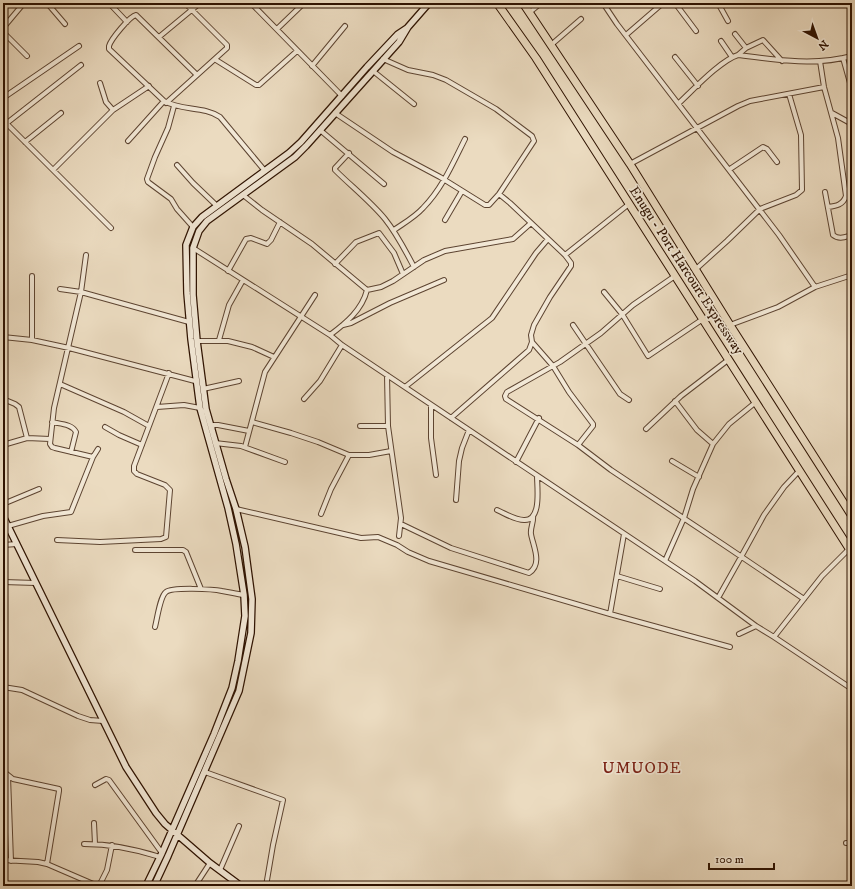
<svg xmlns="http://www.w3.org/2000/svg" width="855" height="889" font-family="'IM FELL DW Pica',serif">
  <rect width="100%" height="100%" fill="#ebdbc0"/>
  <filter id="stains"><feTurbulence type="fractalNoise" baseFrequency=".005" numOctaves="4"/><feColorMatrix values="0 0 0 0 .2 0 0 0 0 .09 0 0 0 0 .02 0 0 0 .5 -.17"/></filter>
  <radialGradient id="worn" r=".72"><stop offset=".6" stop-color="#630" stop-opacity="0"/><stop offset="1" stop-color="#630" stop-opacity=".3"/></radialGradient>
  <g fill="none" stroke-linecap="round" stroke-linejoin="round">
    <defs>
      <path id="minor" d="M47,3l18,21
        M109,3l18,19
        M251,3l91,93
        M603,3l14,21 162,211 36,52
        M675,3l21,28
        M718,3l10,18
        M530,12l11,-9
        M3,28l21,-25
        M277,29l27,-26
        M3,32l24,24
        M735,34l11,14
        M626,35l37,-32
        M159,37l41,-34
        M721,41l11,16
        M551,45l30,-26
        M738,55l8,-7 17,-8 19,21
        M675,57l23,29
        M843,58l9,32
        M216,60l40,25h3l38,-34
        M820,61l4,26 14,51 8,58c-3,9 -10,10 -18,11
        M312,66l33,-40
        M373,71l41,33
        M197,75l-61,-60c-6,1 -25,24 -27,31v3l55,52c17,10 40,5 56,16l45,54
        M100,83l6,19 7,8
        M3,98l76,-52
        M166,103l61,-55v-3l-42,-42
        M679,103c14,-13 42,-43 59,-48 38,5 77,11 114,1
        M174,106l-6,22 -13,29 -8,22 1,3 23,17 6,10 16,18
        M335,113l58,39 47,25 45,28h4l10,-11 33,-50 2,-3 -2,-5 -36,-27 -50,-29 -13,-5 -25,-5 -25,-11
        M832,113l20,11
        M3,120l108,108
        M7,123l74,-58
        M320,130l64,54
        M128,141l36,-40
        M25,142l36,-29
        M349,153l-14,15v2c16,16 35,31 50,49 12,15 20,31 29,48
        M630,164l108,-58 12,-5 74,-14
        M177,165l16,18 24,23
        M54,169l59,-59 36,-24
        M730,169l33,-22 4,2 10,13
        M825,192l8,43c6,5 12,2 19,0
        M243,195l19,15 50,34 55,46 14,-3 12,-6 31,-21 21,-9 68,-12 18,-16
        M445,220l17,-29
        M394,230c10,-7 21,-13 29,-22 19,-19 30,-45 42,-69
        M193,248l137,87 12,10 353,236 61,45
        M86,255l-5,37 -27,116 -4,36 2,3 3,1 38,9
        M565,255l64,-51
        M335,264l21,-22 23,-9 15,20 9,21
        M696,269l31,-28 33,-32 36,-14 6,-5 -1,-55 -12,-41
        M228,271l18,-32 5,-1 16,6 4,-4 9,-18
        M32,276v64
        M675,276l-42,29 -32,28 -41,29 -53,30 -2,4 1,3 72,46 33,25 113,75 80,54
        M60,289l21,3 108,30
        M604,292l18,22 26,42 55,-37
        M343,325l8,-2 39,-20 54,-23
        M573,325l47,69 9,6
        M730,325l48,-18 37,-20 37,-12
        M330,335c16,-12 32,-25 37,-45
        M3,337l29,3 37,8 126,33
        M219,340l10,-35 14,-25
        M197,341h31l24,6 22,10
        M532,342l21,24 16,26 24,32v2l-15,19
        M387,375l1,51 13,92 -2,18
        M60,384l64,28 25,14
        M405,387l87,-69 44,-65 12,-14
        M203,389l36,-8
        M3,399l12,5 4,3 8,31
        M304,399l16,-18 22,-36
        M675,401l22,29 16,14
        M431,405v33l5,37
        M157,407l27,-2 16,3
        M451,418l78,-68 3,-8 -1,-7 3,-10 16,-28 21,-31v-3l-6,-8 -55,-52 -11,-9
        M52,422c8,2 20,2 24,10l-5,20
        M252,422l39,11 27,9 31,13h20l22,-4
        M360,426h28
        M105,427l14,8 23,10
        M212,429l1,-4h5l31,6
        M646,429l35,-33 47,-36
        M215,443l26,3 44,16
        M3,445l24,-7 23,1
        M245,447l20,-75 50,-77
        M672,461l27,16
        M516,462l23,-44
        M456,500l3,-39 3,-13 7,-18
        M3,504l36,-15
        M236,509l125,29 17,-1 19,8 11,7 21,9 181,53 120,33
        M497,510c9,4 18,10 27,10 18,1 13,-33 13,-44
        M321,514l10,-25 18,-34
        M401,524l50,24 78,25c14,-9 4,-27 2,-39 -1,-6 3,-12 2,-18
        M8,526l35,-10 28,-4 22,-55 5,-8
        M57,540l43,2 61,-3 5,-2 4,-47 -5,-5 -28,-11 -3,-3v-5l35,-93
        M3,545l14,-1
        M135,550h48l3,2 15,37
        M665,561l19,-43 9,-29 20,-45 16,-20 27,-22
        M617,576l43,13
        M3,582l33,1
        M718,598l23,-41 23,-42 20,-28 15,-16
        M610,614l14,-80
        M155,627c2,-7 5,-31 11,-35 6,-5 47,-3 56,-1 7,1 14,3 22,4
        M739,634l17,-8 18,11 78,52
        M774,637l48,-61 27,-27
        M3,687l19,3 56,26 12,4 13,1
        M3,771l10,8 46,10v2l-12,73
        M205,772l78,28 -10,45 -7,41
        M8,776l3,85
        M95,785l11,-6 3,1 53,73
        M94,823l1,21
        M846,843h6
        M84,844c27,0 51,5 76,13
        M3,860l35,2 9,2 51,22
        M220,870l19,-44
        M99,886l8,-16 5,-25
        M195,886l15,-23
        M844,886h8"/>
      <path id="secondary" d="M3,516l123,251 30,46 9,11 45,39 31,23
        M146,886l16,-33 52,-119 18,-46 6,-27 7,-45 -1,-21 -8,-51 -8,-36 -28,-100 -9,-69 -4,-46 -1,-48 7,-18 9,-10 87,-64 12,-11 66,-75 31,-33 9,-6
        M154,886l14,-30 71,-165 12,-58 1,-34 -7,-52 -9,-38 -10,-30 -20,-70 -9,-68 -4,-46v-47l6,-17 8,-10 88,-64 11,-11 93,-104 9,-15 21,-24"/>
      <path id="trunk" d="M497,3l39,55 316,495
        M523,3l107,161 100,161 122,191"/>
    </defs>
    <!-- minor casing -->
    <use href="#minor" stroke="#5d4431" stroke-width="6"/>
    <!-- secondary casing -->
    <use href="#secondary" stroke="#2e1201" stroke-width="8"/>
    <!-- trunk casing -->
    <use href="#trunk" stroke="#2e1201" stroke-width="9"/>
    <!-- minor -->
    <use href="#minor" stroke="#f2e8d6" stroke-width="4"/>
    <!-- secondary -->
    <use href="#secondary" stroke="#f2e8d6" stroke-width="5.5"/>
    <!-- trunk -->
    <use href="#trunk" stroke="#ebdbc0" stroke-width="7"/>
  </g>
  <g text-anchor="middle" stroke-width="3.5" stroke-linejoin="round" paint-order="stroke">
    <!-- street labels -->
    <g font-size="14" fill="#2e1201" stroke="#f2e8d6">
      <text transform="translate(687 270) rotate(57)" y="5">Enugu - Port Harcourt Expressway</text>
    </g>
    <!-- quarter labels -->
    <g font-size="16" letter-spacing="1" fill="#7a1f14" stroke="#f2e8d6">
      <text x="642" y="773">UMUODE</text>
    </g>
  </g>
  <!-- margin -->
  <rect width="855" height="889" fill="none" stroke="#ebdbc0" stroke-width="16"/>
  <rect x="4" y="4" width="847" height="881" fill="none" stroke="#2e1201" stroke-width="2"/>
  <rect x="8" y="8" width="839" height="873" fill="none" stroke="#2e1201"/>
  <!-- north arrow -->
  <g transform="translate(817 38) rotate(139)" stroke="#f2e8d6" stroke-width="3" paint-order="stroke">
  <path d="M0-3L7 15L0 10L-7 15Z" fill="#2e1201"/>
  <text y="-6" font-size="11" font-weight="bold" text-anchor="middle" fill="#2e1201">N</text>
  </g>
  <!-- scale -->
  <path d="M709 863v6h65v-6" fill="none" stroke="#2e1201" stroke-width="2"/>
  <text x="715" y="863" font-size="12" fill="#2e1201" stroke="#f2e8d6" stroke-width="3" paint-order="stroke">100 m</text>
  <rect width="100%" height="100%" filter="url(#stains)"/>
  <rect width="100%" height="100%" fill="url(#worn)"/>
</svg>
